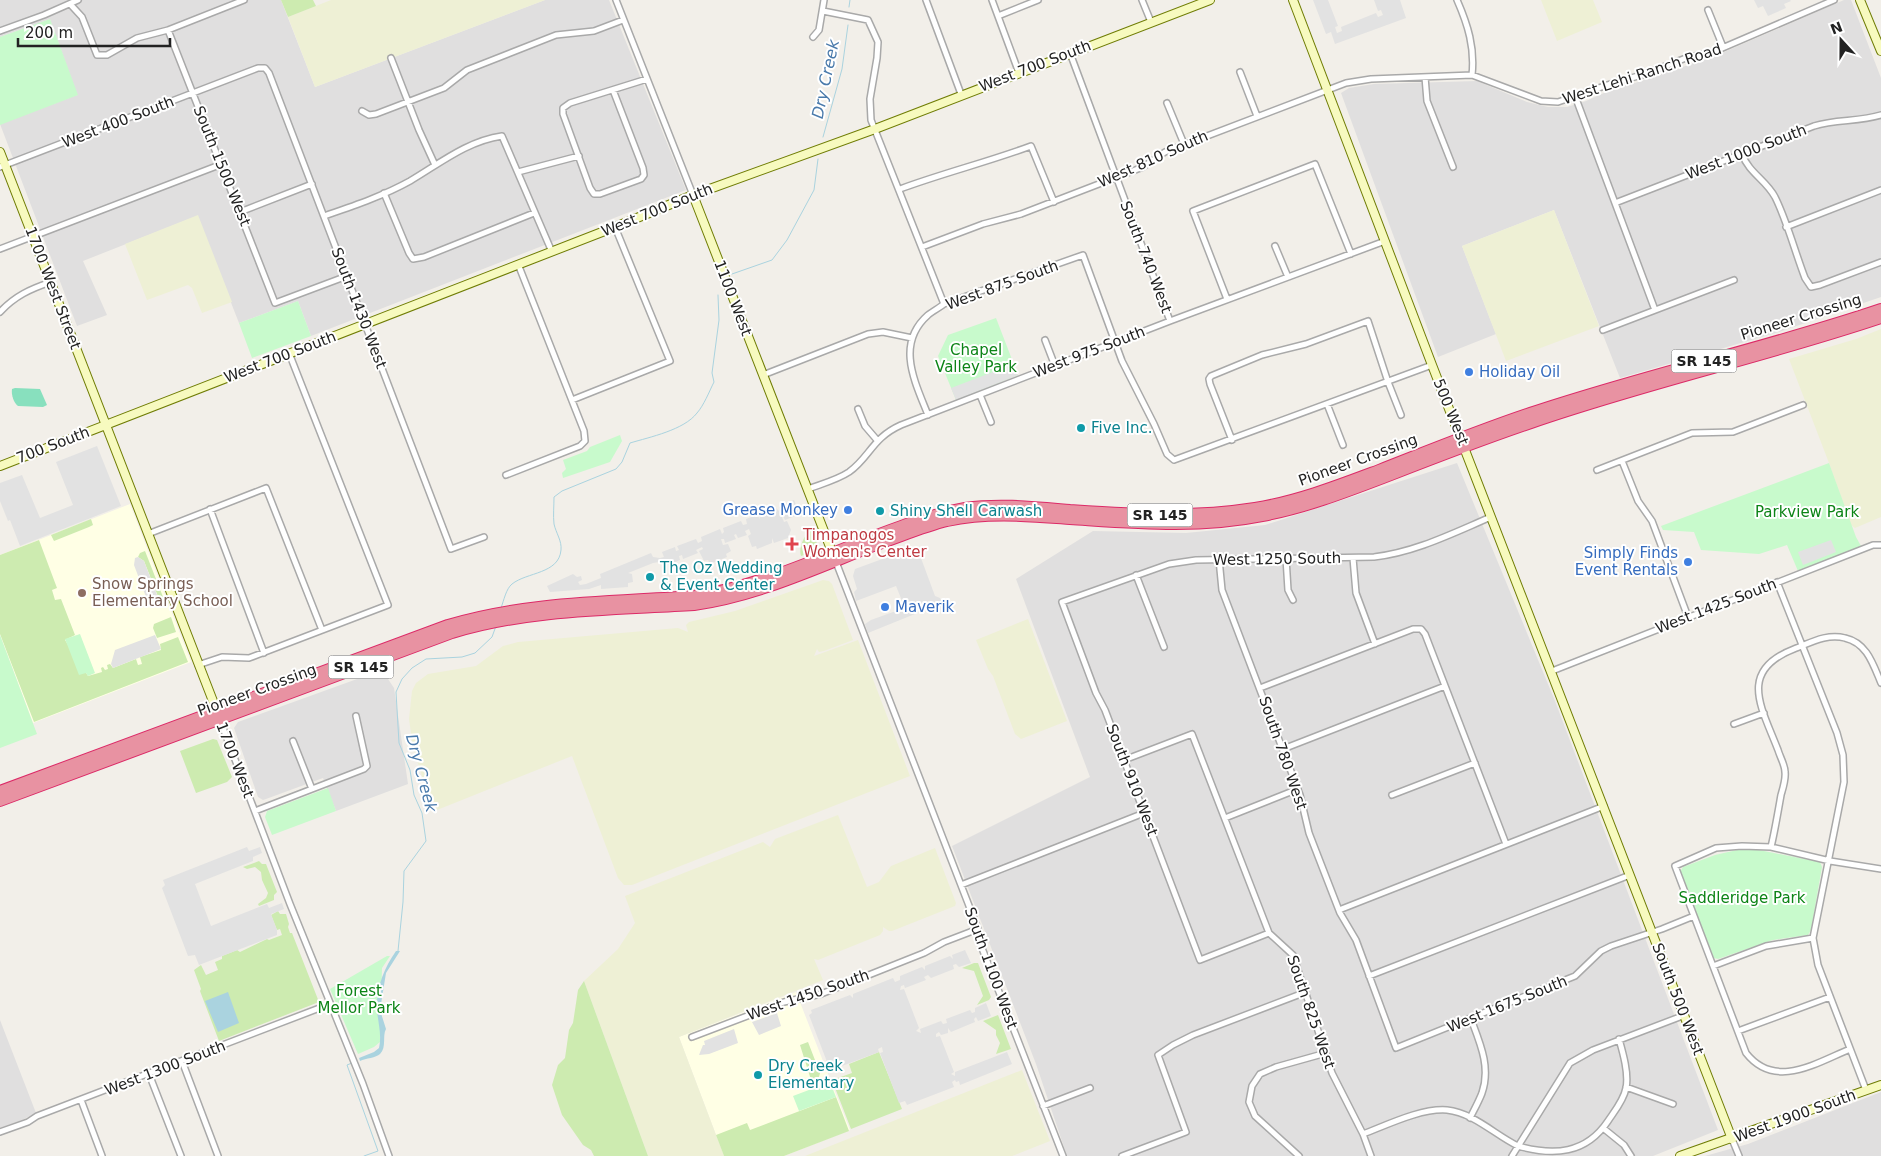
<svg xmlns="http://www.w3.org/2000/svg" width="1881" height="1156" font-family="'DejaVu Sans',sans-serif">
  <rect width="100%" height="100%" fill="#f2efe9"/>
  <!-- residential -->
  <path fill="#e0dfdf" d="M0,0h281l34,87 230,-87h64l77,190 -375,146 -13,-35 -59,22 -42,-107 -114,45 24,54 -30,11 -77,-202 77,-29 -27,-76 -50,18z
    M1844,0h7l30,78v219l-102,35 -159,46 -66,-168 -92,36 34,88 -58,23 -97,-264 8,-5 25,-4 103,-3 50,21 21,5h19l19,-6 38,-17 11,-1 80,-27z
    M1457,463l98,238 163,429 -65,26h-586l-31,-92 -84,-218 138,-69 -74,-198 77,-48 93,2 79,-8z
    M382,670l12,18 14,96 -72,27 -13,-33 -57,21 -3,1 -5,-3 -24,-69 4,-6z
    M0,1020l36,93 -14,7 -22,8z
    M1881,1092v64h-176l43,-12z"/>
  <!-- education -->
  <path fill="#ffffe5" d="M130,504l61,158 -158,61 -33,-88v-80z
    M796,992l54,138 -66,26h-60l-45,-119z"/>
  <!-- farmland -->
  <path fill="#eef0d5" d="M331,0h214l-230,87 -27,-70z
    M1541,0h52l9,22 -45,19z
    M1554,210l45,116 -93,35 -44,-115z
    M198,215l34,87 -30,11 -10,-25 -4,-3 -41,15 -22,-56z
    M1881,329v188l-26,11 -4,-3 -22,-62 -40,-104 67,-20z
    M823,580l6,1 3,3 21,56 -29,11 -5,1 -2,-3 -3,7 44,-16 52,136 -278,109h-8l-6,-7 -46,-122 -135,54 -8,-11 -16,-52 -4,-28 3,-28 4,-8 12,-9 48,-8 27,-20 15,-4 160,-14 10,4 -2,-7 3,-3 46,-11z
    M1028,619l39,102 -46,18 -6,-5 -22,-58 -5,-7 -12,-29z
    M838,815l29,72 12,-5 12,-16 44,-18 21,55 -1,3 -63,25h-3l-6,-4v4l-3,4 -62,25 -4,-1 9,21 -144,57 45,119h-76l-64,-175 34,-32 17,-26 -10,-27 138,-54 7,5 5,-8z
    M1022,1070l28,71 -38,15h-207z"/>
  <!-- grass -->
  <path fill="#cdebb0" d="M281,0h32l3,6 -28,11z
    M91,519l2,6 -4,2 -35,14 -3,-6z
    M813,529l4,15 -4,8 -12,4c-3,-8 4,-24 12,-27z
    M39,540l18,48 -5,2 3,10 6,-1 14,36 -10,5 23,36 14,-4 -1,-4 2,-1 2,3 3,-1 -1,-4 3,-1 3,4 23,-9 2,6 4,-1 -2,-7 21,-7 -1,-6 18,-7 10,25 -154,60 -34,-88v-79z
    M145,551l20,51 -7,2 -3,-5h4l-15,-38 -6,-4 2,-4z
    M171,617l5,15 -19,6 -4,-10 1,-4z
    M213,739l4,1 15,37 -5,5 -31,11 -16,-42z
    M259,861l3,3h4l11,28 -3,3v5l-15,6 -1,-2 8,-6 2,-5 -6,-13 -1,-8 -6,-5 -8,2 -4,-2z
    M278,911l2,3h6l3,10 -1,3 2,6h2l27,69 -100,39 -19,-50 1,-2 -7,-19 7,-5 5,10 12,-5 -3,-8 7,-3v-3l15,-6 3,2 27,-13 2,1 13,-5 -2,-6 -3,1 -6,-15z
    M974,963h4l13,34 -2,3 -12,5 6,-9 -9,-25 -12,-3z
    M584,981l64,175h-54l-3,-6 -8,-5 -21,-30 -10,-30 6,-20 7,-7 4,-28 4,-7 5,-33z
    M998,1015l13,34 -15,5 4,-11 -4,-8v-5l-13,-9z
    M808,1042l12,31 -1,4 -8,3 -11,-35z
    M879,1052l23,57 -51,20 -19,-49 20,-7 -3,-9z
    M836,1097l13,34 -65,25h-60l-8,-21 31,-12 3,7z"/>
  <!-- park -->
  <path fill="#c8facc" d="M50,19l28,76 -78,30v-88z
    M298,301l13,35 -59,22 -13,-35z
    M996,318l22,57 -62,25 -18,-44 10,-21z
    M620,435l2,6 -12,21 -47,16 -1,-5 4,-4 -3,-9 24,-9 3,-4z
    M1829,463l27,74 5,9 -63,25 -11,-26 -28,9 -58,-4 -7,-18 -31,-2 -2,-4z
    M80,634l15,39 -7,3 -2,-3 -7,2 -14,-36z
    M0,635l37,99 -37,14z
    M328,788l8,23 -64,24 -7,-18 2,-6z
    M1737,850h22l61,12 2,5 -11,63 -3,5 -35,5 -55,19 -4,-1 -34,-86 3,-5 32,-12z
    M387,956h3l-8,12 -2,74 -6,5 -16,7 -28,-65z
    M830,1082l6,15 -37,14 -6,-15z"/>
  <!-- pitch -->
  <path fill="#88e0be" d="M15,388l25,1 7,16 -4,2 -25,-1c-4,-3 -7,-11 -6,-17z"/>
  <!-- parking -->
  <path fill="#e2e2e2" d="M1313,0h15l10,26 -3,1 2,6 5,-2 -1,-4 35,-14 2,4 5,-2 -2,-5 -3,1 -4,-11h26l6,18 -71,26 -4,-12 -5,2z
    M1754,0h36l1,1 -7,3 2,4 -18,8 -5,-10 -5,2z
    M1014,364l4,11 -62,25 -5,-12z
    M97,446l24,60 -101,40 -10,-26 -2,1 -8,-20v-18l22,-8 18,43 33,-13 -17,-43z
    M794,500l6,14 -15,6 -2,-4 -1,1 2,5 3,-1 4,9 -3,8 -14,5 -2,-5v5l-15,6 -1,-3 -4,1 -4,-11 3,-2 -2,-5 -4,2 2,4 -9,3 -2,-4 -2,1 2,4 -11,4 -1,-4h-3l2,6 5,-1 3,7 -5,3 1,3 -17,7 -2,-4 -4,1 -5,-10 4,-2 -1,-2 -6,3 2,3 -15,6 -1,-4 -3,1 1,4 -12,5 -3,-4 -12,2 -25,10 4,1 1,8 -5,1v4l-27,2v-4l-12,4 -39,3 -3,-6 26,-12 4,3 4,-1 1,4 -4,2 2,3 6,-1 15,-6 -1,-4 51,-21 2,4 7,1 4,-1 -2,-5 13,-5 1,4 3,-1 -2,-4 19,-7 2,4 4,-2 -1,-4 19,-8 2,5 2,-2 -1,-4 18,-7 2,4 4,-1 -1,-5 11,-4 3,4 -1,-5 17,-6 3,3v-4z
    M1831,540l5,12 -33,13 -5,-13z
    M915,547l3,3 17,46 5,2 2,5 -74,30 -3,-9 6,-4 22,-8h7l5,-4 -9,-22 -40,15 -2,-9 3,-3 -4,-13 2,-7z
    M138,557l6,4 15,39 -4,-2 -4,2 -2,5 -15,-40 1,-7z
    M155,635l6,14 -48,19 -2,-4 4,-14z
    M247,847l2,4 11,-4 2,6 -9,4v4l-58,23 16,42 56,-22 2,4 13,-5 2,6 -13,5 6,16v5l-78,30 -4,-10 -7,1 -26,-68 3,-3 -2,-5z
    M965,950l6,13 -12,4 -3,-3 -3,1 1,4 -23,9 -3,-3 -4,2 2,3 -21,8 -1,-3 -3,1 -1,4 4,-1 15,39 -3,3 5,2 -1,-4 21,-8 2,3 4,-1 -1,-4 24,-9 2,3 3,-1v-4l11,-5 5,13 -13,5 -2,-4 -2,2 1,3 -24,10 -3,-4v5l-7,2 -2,-3 -3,2v3l4,-1 14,36 -3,2 4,2v-4l52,-20 5,12 -52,21 -1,-4 -3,1 -1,-2 -3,2 2,5 -47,18 -2,-4 -6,2 -19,-50 3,-1 -1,-5 -4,2 1,3 -45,17 -1,-3 -4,1 -20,-52 3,-2 -1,-3 39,-15 3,3v-4l40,-16 2,4 5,-2v-4l22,-9 3,3v-4l25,-10 3,3 -1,-4z
    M777,1013l4,13 -22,9 -7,-13z
    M734,1029l4,14 -29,11 -10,1 4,-10h2l-1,-4z"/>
  <!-- water -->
  <path fill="#aad3df" d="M396,951h4l-14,22 -6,37 6,19c-4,7 1,18 -6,25 -4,4 -14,4 -20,7l-1,-3 15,-6 5,-4c3,-14 -1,-25 -2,-38 -1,-22 7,-42 19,-59z
    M228,992l11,31 -21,9 -13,-31z"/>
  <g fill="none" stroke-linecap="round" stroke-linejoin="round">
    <!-- stream -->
    <path stroke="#aad3df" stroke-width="1" d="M849,7l1,-7
      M823,137l19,-68 6,-44
      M732,274l40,-14 15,-20 27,-50 4,-31
      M501,608c3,-8 5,-19 11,-24 15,-12 47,-10 49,-34 1,-9 -5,-17 -7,-26 -1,-8 0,-18 0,-27l8,-6 54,-22 6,-7 8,-19c20,-6 54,-13 67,-30 7,-8 12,-21 17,-31l-2,-9 7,-53 -1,-25
      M398,951l5,-49 1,-31 22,-30 -4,-28 -8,-18 -4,-25 -11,-27 -3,-51 6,-13 10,-11 14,-9 36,-2 13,-4 17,-16 4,-11
      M352,1063l-5,2 31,86 -14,5"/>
    <defs>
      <path id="street" d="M616,0l77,195
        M926,0l35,94
        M992,0l27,73
        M1142,0l9,22
        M1457,0c11,25 18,48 15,75
        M70,4l12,13 15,38h10l30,-17 31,-8 76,-30
        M1708,10l15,37
        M823,11l45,9 10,22 -1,16 -7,41 1,21 73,184
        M998,16l40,-16
        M168,30l107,273 72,-27
        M0,31l44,-16 34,-15
        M813,37l6,-7 5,-30
        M1070,53l100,268
        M391,58l28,72 16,35
        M1240,72l17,44
        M1425,77l2,24 26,66
        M613,90l30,78 1,7 -3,4 -41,15h-6l-4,-6 -27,-74v-6l7,-5 77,-24
        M1575,96l80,214
        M1167,103l17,41
        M362,111l7,4 7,-1 68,-26 23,-18 89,-35 38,-4 29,-11
        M1742,154c7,19 24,26 33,43 12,24 20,55 30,81l6,9 9,-2 61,-23
        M0,167l258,-99h7l4,5 182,476 33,-12
        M518,172l61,-16
        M900,189c43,-16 88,-27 131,-43l23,56
        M384,193l25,60 4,6 11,-2 110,-44
        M1615,203l199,-77c22,-7 45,-4 67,-11
        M240,212l72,-28
        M324,216c29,-10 59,-20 86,-35 29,-17 57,-40 92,-45l50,116
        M1786,227l95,-37
        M1275,246l13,31
        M922,247l61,-23 38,-10 122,-47 22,-15 181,-69 25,-4 101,-4 69,26 17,1 58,-20 26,-7 44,-17 27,-6 121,-52
        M0,249l222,-85
        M1227,299l-34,-88 122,-47 36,90
        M0,312c15,-16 30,-23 51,-30
        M1603,330l131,-50
        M1045,340l10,26
        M763,375l105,-41 15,-2 29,6
        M980,395l11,27
        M572,400l98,-39 -55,-134
        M1327,404l16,41
        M858,409l7,17 12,14
        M928,415c-13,-33 -33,-71 0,-100 5,-4 11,-7 16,-11l139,-49 39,106 32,63 13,30 7,6 258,-95
        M1232,440l-22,-56 -1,-5 2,-3 51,-21 44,-11 62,-23 20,61 13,33
        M1622,461l16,40 14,20 36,96
        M1597,470l95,-37 41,-1 70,-27
        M506,475l74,-29 5,-5 -1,-10 -66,-167
        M808,489c13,-5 29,-9 41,-17 21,-15 23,-34 52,-47l269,-104 215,-80
        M210,509l54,144
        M148,534l118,-46 56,142
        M1286,558l2,32 5,10
        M1353,558l3,35 19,51
        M1219,559l3,31 78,205 9,38 31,80 16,27 40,108 179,-72 26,-25 10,-5 51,-17 32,-13
        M836,562l142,367v9l85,218
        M1136,575l28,72
        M1777,582l60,151 6,22 1,27 -31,156 5,27 48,125
        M198,665l24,-8 27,1 8,-3 131,-50 -99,-252
        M1552,671l321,-126h8
        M1260,688l153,-59h8l4,5 81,210
        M220,720l70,184 73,180 26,72
        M1734,724l30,-11
        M293,741l19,48
        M1283,749l162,-63
        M1124,760l68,-26 77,199 24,22 39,118 31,61 8,22
        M1392,795l83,-32
        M255,811l109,-42 3,-3 -11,-50
        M1225,818l73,-29
        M1771,847c4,-17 7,-35 10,-52 2,-7 5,-16 4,-23 0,-7 -5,-15 -7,-22 -16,-42 -41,-79 16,-101 16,-6 33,-16 51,-11 22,5 28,26 36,45
        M961,885l183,-72
        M1339,910l265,-104
        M1269,933l-69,27 -95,-250 -9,-17 -34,-91 107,-38 27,-4 178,-3c42,-5 79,-24 117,-40
        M1713,966l53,-20 47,-8
        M1369,976l261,-101
        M1738,1031l92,-34
        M692,1037l92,-35 37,-8 103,-41 20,-11 34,-13
        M1850,1049c-34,14 -75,41 -104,4l-71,-187 41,-18 26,-2 29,1 59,14 51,8
        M182,1061l36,95
        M149,1074l32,82
        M1626,1087l47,17
        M81,1100l21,56
        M1043,1106l47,-18
        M1470,1118c4,-8 9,-17 12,-25 9,-26 -2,-50 -11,-74
        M1603,1128l21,17 7,11
        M0,1132l28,-10 9,-6 293,-112
        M1363,1134c24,-9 58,-26 84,-24 27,3 48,25 71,36 36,10 68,8 90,-25 6,-9 16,-21 18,-33 3,-14 -3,-35 -7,-49
        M1732,1139l7,17
        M1122,1156l64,-24 -28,-77 15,-10 20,-10 113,-43
        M1299,1156l-44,-40 -6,-14 3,-16 8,-12 16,-7 50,-14
        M1512,1156l58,-93 23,-13 92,-35"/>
      <path id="secondary" d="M1293,0l139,365 300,774
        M1860,0l21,51
        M0,152l218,562
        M693,195l141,362
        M0,466l615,-239 78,-32 182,-66 335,-129
        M1680,1156l201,-71"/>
      <path id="highway" d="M0,791l448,-166c80,-24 164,-23 246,-29 65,-10 127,-39 188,-63 27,-10 54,-20 83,-25 34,-5 70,-1 105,2 63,4 122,8 185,-2 43,-7 84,-23 124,-38 51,-20 100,-40 151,-57 116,-39 236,-65 351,-104
        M0,801l452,-168c78,-24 162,-23 242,-28 64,-9 123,-37 182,-60 24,-8 47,-18 71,-24 41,-9 82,-5 123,-2 64,4 128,10 192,-3 44,-8 87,-25 129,-41 46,-18 93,-36 140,-52 115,-40 234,-66 350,-105"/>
    </defs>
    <!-- street casing -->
    <use href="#street" stroke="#a9a9a9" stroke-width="8"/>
    <!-- secondary casing -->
    <use href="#secondary" stroke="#707d05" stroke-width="10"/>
    <!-- highway casing -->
    <use href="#highway" stroke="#dc2a67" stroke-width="12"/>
    <!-- street -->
    <use href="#street" stroke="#fff" stroke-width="5"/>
    <!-- secondary -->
    <use href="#secondary" stroke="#f7fabf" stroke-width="8"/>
    <!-- highway -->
    <use href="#highway" stroke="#e892a2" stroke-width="10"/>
  </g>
  <!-- markers -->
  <g fill="#3f7fe0" stroke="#fff" stroke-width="2">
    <circle cx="1469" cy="372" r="5"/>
    <circle cx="848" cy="510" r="5"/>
    <circle cx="1688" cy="562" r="5"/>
    <circle cx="885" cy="607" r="5"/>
  </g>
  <g fill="#0f9aa8" stroke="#fff" stroke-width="2">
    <circle cx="1081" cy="428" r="5"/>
    <circle cx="880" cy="511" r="5"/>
    <circle cx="650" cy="577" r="5"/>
    <circle cx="758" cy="1075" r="5"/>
  </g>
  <path fill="#e0444e" stroke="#fff" stroke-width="2" d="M789.5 536.5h5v5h5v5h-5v5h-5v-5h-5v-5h5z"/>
  <circle fill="#8d6e63" stroke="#fff" stroke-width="2" cx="82" cy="593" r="5"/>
  <g text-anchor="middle" stroke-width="4" stroke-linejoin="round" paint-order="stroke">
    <!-- shield labels -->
    <g fill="#fff" stroke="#646464" stroke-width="1">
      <rect x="1671.5" y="349.5" width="65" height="23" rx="4"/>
      <rect x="1127.5" y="503.5" width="65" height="23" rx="4"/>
      <rect x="328.5" y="655.5" width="65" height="23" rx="4"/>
    </g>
    <g font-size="14" font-weight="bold" fill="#222">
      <text x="1704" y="366">SR 145</text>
      <text x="1160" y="520">SR 145</text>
      <text x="361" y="672">SR 145</text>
    </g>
    <!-- street labels -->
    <g font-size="15" fill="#222" stroke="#fff">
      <text transform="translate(1035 66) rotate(-21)" y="5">West 700 South</text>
      <text transform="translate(1642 74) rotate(-18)" y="5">West Lehi Ranch Road</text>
      <text transform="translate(118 122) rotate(-21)" y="5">West 400 South</text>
      <text transform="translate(1746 152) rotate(-21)" y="5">West 1000 South</text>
      <text transform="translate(1153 159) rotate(-24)" y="5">West 810 South</text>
      <text transform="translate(222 166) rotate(68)" y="5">South 1500 West</text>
      <text transform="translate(657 210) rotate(-22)" y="5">West 700 South</text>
      <text transform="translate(1146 257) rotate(69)" y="5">South 740 West</text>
      <text transform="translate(1002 285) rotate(-20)" y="5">West 875 South</text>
      <text transform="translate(53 288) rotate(69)" y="5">1700 West Street</text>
      <text transform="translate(733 298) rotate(69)" y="5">1100 West</text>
      <text transform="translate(359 308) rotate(69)" y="5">South 1430 West</text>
      <text transform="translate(1801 317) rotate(-17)" y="5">Pioneer Crossing</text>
      <text transform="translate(1089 352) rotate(-21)" y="5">West 975 South</text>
      <text transform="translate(280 357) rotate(-21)" y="5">West 700 South</text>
      <text transform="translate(1451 412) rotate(68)" y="5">500 West</text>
      <text transform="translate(53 445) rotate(-21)" y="5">700 South</text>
      <text transform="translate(1358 460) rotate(-20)" y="5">Pioneer Crossing</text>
      <text transform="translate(1277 559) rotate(-1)" y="5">West 1250 South</text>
      <text transform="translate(1716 606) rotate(-21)" y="5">West 1425 South</text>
      <text transform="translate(257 690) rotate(-20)" y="5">Pioneer Crossing</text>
      <text transform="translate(1283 753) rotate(71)" y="5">South 780 West</text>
      <text transform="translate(235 760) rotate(69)" y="5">1700 West</text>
      <text transform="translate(1132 780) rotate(69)" y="5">South 910 West</text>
      <text transform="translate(991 968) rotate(70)" y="5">South 1100 West</text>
      <text transform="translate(808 995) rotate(-19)" y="5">West 1450 South</text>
      <text transform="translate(1678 999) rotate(69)" y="5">South 500 West</text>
      <text transform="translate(1507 1004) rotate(-22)" y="5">West 1675 South</text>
      <text transform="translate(1311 1012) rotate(71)" y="5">South 825 West</text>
      <text transform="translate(165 1068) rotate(-21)" y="5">West 1300 South</text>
      <text transform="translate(1795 1116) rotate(-20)" y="5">West 1900 South</text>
    </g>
    <!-- park labels -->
    <g font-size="15" fill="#0c8416" stroke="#fff">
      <text x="976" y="355">Chapel<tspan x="976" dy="17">Valley Park</tspan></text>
      <text x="1807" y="517">Parkview Park</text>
      <text x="1742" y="903">Saddleridge Park</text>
      <text x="359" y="996">Forest<tspan x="359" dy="17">Mellor Park</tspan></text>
    </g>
    <!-- shop labels -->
    <g font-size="15" fill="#366cbe" stroke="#fff" text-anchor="start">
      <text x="1479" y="377">Holiday Oil</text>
      <text x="838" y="515" text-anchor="end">Grease Monkey</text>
      <text x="1678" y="558" text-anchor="end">Simply Finds<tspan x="1678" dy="17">Event Rentals</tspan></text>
      <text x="895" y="612">Maverik</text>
    </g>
    <!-- culture labels -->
    <g font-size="15" fill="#0d838f" stroke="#fff" text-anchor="start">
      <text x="1091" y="433">Five Inc.</text>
      <text x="890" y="516">Shiny Shell Carwash</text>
      <text x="660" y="573">The Oz Wedding<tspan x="660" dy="17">&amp; Event Center</tspan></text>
      <text x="768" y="1071">Dry Creek<tspan x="768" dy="17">Elementary</tspan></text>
    </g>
    <!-- health labels -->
    <g font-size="15" fill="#be3a42" stroke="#fff" text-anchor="start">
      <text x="803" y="540">Timpanogos<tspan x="803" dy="17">Women's Center</tspan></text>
    </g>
    <!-- education labels -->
    <g font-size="15" fill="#785e54" stroke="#fff" text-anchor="start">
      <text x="92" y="589">Snow Springs<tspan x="92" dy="17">Elementary School</tspan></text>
    </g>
    <!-- water labels -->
    <g font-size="16" font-style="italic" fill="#4a7aab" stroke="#fff">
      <text transform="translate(825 79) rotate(-78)" y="6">Dry Creek</text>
      <text transform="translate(422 773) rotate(75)" y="6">Dry Creek</text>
    </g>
  </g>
  <!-- north arrow -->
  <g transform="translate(1841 40) rotate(339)" stroke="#ffffff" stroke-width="4" paint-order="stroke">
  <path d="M0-4L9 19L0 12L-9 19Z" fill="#222222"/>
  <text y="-8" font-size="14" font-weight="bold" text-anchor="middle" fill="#222222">N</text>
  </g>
  <!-- scale -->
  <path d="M18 38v8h152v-8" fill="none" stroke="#222222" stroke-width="2.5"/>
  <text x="25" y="38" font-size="15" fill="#222222" stroke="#ffffff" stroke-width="4" paint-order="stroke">200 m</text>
</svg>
